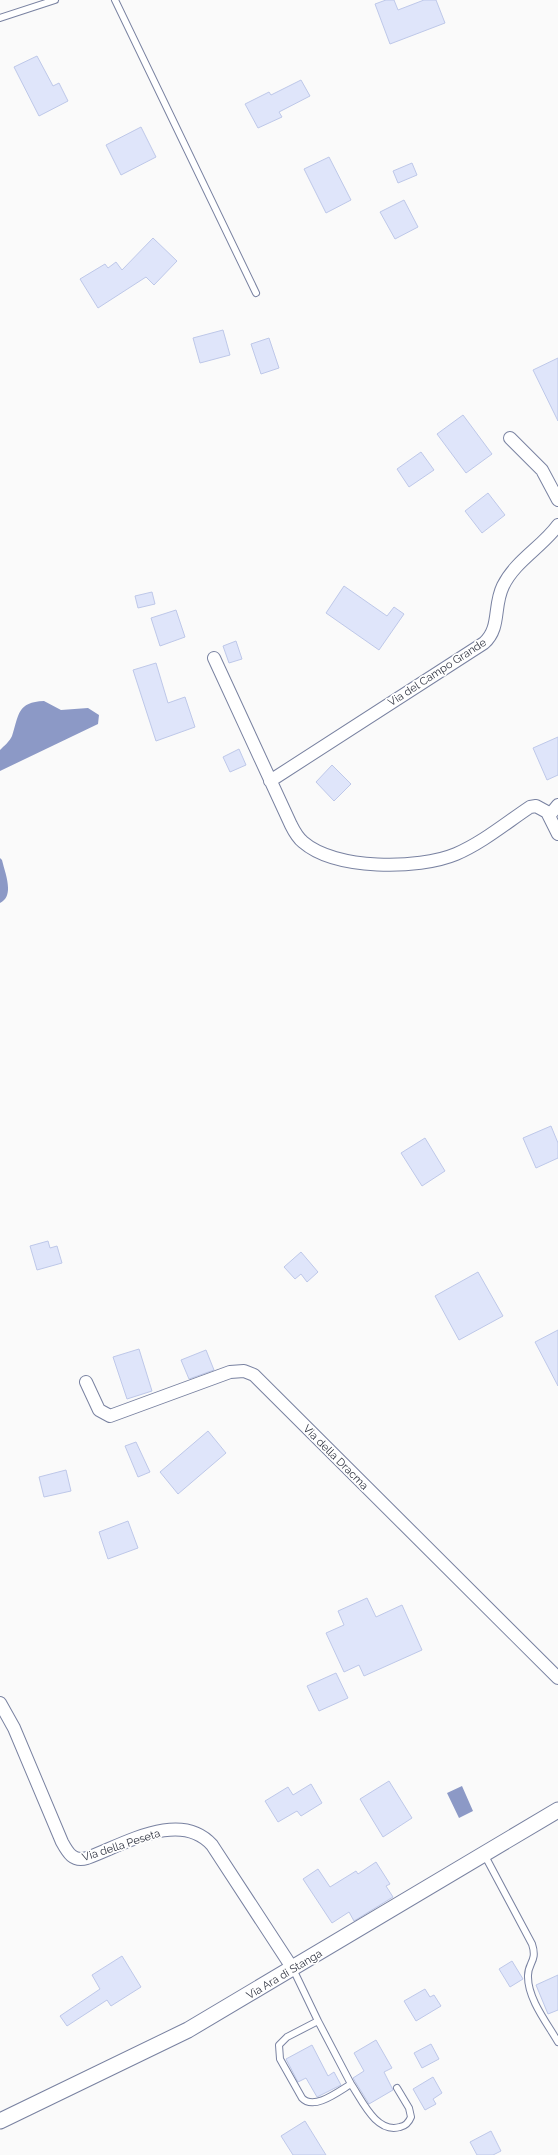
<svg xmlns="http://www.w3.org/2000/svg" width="558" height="2155" font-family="Raleway,sans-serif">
  <rect width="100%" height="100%" fill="#fafafa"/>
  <!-- water -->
  <path fill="#8c99c6" d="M44,701l17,9 27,-2 11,7 -1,9 -98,47v-21c4,-4 10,-9 12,-14 7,-21 5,-34 32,-35z
    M0,858l2,2c3,13 13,36 -2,43z
    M462,1786l11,25 -14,7 -12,-25z"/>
  <!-- building -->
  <path fill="#dfe5fa" stroke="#bec8e9" d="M386,0h8l4,10 26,-10h12l9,23 -55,21 -15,-40z
    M37,56l16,30 6,-3 9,18 -29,15 -25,-49z
    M301,80l9,16 -31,16 3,5 -24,11 -13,-24 24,-12 2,3z
    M141,127l15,30 -35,18 -15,-30z
    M329,157l22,43 -25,13 -22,-44z
    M412,163l5,12 -19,8 -5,-12z
    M404,200l14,27 -23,12 -15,-27z
    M153,238l24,23 -23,24 -8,-8 -48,31 -18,-29 25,-15 3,4 8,-6 6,8z
    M223,330l7,25 -30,8 -7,-25z
    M269,338l10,30 -18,6 -10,-30z
    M558,358v63l-25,-51z
    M463,415l29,39 -26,19 -29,-39z
    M421,452l13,18 -25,17 -12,-18z
    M488,493l17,22 -23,18 -17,-22z
    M344,586l43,30 7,-9 10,7 -25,36 -53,-37z
    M152,592l3,12 -17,4 -3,-12z
    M176,610l9,27 -25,9 -9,-28z
    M236,641l6,18 -13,4 -6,-17z
    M156,663l12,40 17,-6 10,30 -39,14 -23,-71z
    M558,737v38l-11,5 -14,-32z
    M239,749l7,16 -16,7 -7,-15z
    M332,765l19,19 -17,17 -18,-19z
    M551,1126l7,17v15l-22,10 -13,-30z
    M425,1138l20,33 -23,15 -21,-33z
    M48,1241l2,7 7,-2 5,17 -25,7 -7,-24z
    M301,1252l17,20 -11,10 -6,-8 -6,5 -11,-12z
    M478,1272l25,44 -44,24 -24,-44z
    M558,1330v56l-23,-44z
    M139,1349l13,42 -25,8 -14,-42z
    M206,1350l8,20 -25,9 -8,-19z
    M208,1431l18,22 -48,41 -18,-22z
    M136,1442l14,30 -12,5 -13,-31z
    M66,1470l5,21 -27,6 -5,-20z
    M128,1521l10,27 -30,11 -9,-27z
    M367,1598l9,19 26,-12 20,45 -58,26 -5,-11 -15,7 -18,-39 18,-8 -6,-14z
    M336,1673l12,25 -29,13 -12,-25z
    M389,1781l23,37 -29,19 -23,-38z
    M311,1784l11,19 -21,13 -4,-5 -19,11 -13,-21 23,-14 5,8z
    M376,1862l14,22 -4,2 7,11 -39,24 -5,-9 -17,11 -29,-44 15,-10 12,18 26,-16 2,3z
    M122,1956l19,31 -30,19 -4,-6 -40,26 -7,-10 40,-27 -8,-14z
    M512,1961l11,18 -13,8 -11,-18z
    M558,1975v35l-10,4 -12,-29z
    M425,1989l5,8 4,-2 7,11 -25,15 -12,-20z
    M376,2040l16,28 -8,4 9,18 -24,14 -16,-26 11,-7 -10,-18z
    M431,2044l8,15 -17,9 -8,-15z
    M312,2045l16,31 6,-4 7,13 -24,12 -11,-19 -8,4 -12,-23z
    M433,2077l9,16 -9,6 3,5 -11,6 -12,-21z
    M305,2121l21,34h-33l-12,-19z
    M491,2131l10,20 -8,4h-16l-7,-13z"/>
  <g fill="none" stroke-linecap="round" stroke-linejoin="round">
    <defs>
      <path id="service" d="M115,0l141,293
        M0,18l55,-18
        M484,1854l48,90c6,18 -5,19 -4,33 0,22 19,46 30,65
        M293,1969l25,52 -31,16 -8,8 1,14 22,39c12,13 37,-7 49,-14 11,16 25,50 49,43 5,-1 9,-5 11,-10l-2,-9 -12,-20
        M318,2021l33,63"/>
      <path id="minor" d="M510,438l32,32 16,30
        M214,658l77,167c3,6 7,13 12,17 32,28 115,28 153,12 26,-11 50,-31 74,-47l6,-1 11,6 11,22
        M270,781l214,-138c17,-15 9,-37 19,-57 12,-25 39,-39 55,-61
        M549,816l9,-11
        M86,1382l13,28 11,6 120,-44 14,-1 10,4 304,303
        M0,1703l14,25 48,114c6,11 11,20 25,16 36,-13 93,-49 125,-13l81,124"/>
      <path id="tertiary" d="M0,2121l188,-91 370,-220"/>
    </defs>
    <!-- service casing -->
    <use href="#service" stroke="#7982a1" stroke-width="8"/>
    <!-- minor casing -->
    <use href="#minor" stroke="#7982a1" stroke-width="14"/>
    <!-- tertiary casing -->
    <use href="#tertiary" stroke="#7982a1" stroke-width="17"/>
    <!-- service -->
    <use href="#service" stroke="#fff" stroke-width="6"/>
    <!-- minor -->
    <use href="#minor" stroke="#fff" stroke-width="12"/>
    <!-- tertiary -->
    <use href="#tertiary" stroke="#fff" stroke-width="15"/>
  </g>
  <g text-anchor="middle" stroke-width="3.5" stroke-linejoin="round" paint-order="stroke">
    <!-- street labels -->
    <g font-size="11" fill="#303441" stroke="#fff">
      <text transform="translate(437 672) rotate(-33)" y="4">Via del Campo Grande</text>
      <text transform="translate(336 1457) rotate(45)" y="4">Via della Dracma</text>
      <text transform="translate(121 1845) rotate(-18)" y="4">Via della Peseta</text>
      <text transform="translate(284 1974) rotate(-31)" y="4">Via Ara di Stanga</text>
    </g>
  </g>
</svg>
